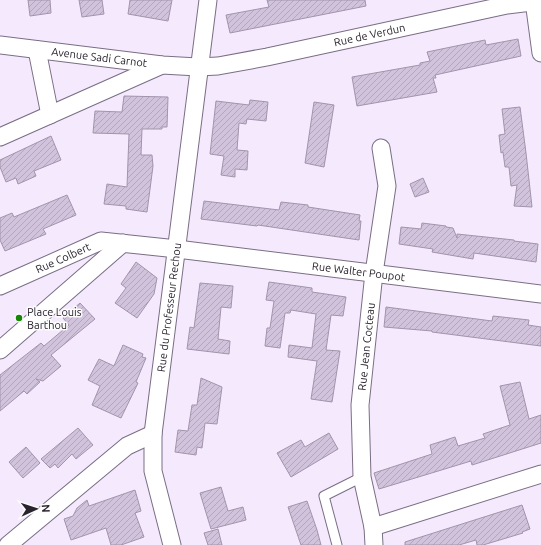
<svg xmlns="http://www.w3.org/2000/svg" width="541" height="545" font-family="Ubuntu,sans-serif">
  <defs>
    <pattern id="building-hatch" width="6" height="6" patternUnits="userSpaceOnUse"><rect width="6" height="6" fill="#d1c3db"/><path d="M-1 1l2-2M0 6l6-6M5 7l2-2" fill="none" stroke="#b3a7bc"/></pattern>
  </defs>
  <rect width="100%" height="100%" fill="#f5e9fe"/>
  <!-- building -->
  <path fill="url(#building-hatch)" stroke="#a194ab" d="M28,0h22l1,13 -21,3z
    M79,0h23l2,14 -22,3z
    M130,0h42l-4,21 -40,-7z
    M267,0h98l1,6 -136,27 -4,-18 43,-8z
    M518,39l3,17 -86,19 1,3h-3l4,14 -80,14 -5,-29 68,-12v-2l10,-2 -3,-9 58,-12 1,5z
    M124,96l44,1 -1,30h-5v2h-20l-1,26h11l1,11 -6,46 -21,-3v-3l-22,-2 3,-20 20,3 2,-53 -36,-1 2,-22 27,1z
    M250,100l18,2 -2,19 -19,-2 -1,5 -7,-1 -2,27 11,1 -1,19 -12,-1v8l-14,-2 3,-19 -14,-2 6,-53 33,4z
    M314,102l20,3 -10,62 -19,-4z
    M520,107l6,46 6,54 -18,-1 3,-21 -6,1 -2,-19h-4l-2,-15 -2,1 -2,-18 6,-1 -3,-25z
    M51,136l10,24 -27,11 2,5 -18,8 -2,-6 -10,4 -6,-15v-7z
    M423,178l6,14 -14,5 -5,-13z
    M67,195l9,20 -33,14 3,5 -41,17 -5,-11v-22l12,-5 2,4z
    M204,201l75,9 2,-8 27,3v2l52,8 -1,6h2l-2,19 -101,-15 -1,1 -56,-7z
    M422,223l24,3v1l7,1 4,10v-4l57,6v1l24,3 -2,18 -62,-9 -1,6 -41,-7 1,-3 -34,-5 2,-17 20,2z
    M136,262l21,16 -3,16 -17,24 -22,-15 11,-15 -5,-4z
    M269,282l43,6v4l34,5 -3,19 -12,-1 -5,35 14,1 -8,51 -21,-3 6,-38 -29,-4 1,-12 23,3 4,-34 -25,-4 -1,3h-5l-5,35 -15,-2 2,-18h3l4,-27 -8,-1z
    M200,283l33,3 -2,22 -10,-1 -3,32 12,2 -1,13 -42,-5 3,-22 4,1z
    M80,303l15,16 -44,36 10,11 -18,15 -7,-2 4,3 -13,12 -3,-3 -24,20v-36l41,-32 3,3 25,-21 -6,-7z
    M386,307l106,14 1,-5 36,4 -1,5 13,2v19l-109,-14v-1l-48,-4z
    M123,345l20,9 -1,3 4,1 -10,24 2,1 -17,35 -29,-13 8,-19 -12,-6 11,-21 15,7z
    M201,378l21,9 -5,37 -12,-1 -3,25 -5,-1 -1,8 -21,-3 3,-22 10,1 4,-26h5z
    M520,382l9,37 12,-4v28l-69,22 -1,-4 -92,28 -5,-16 58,-19 -2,-9 25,-8 3,9 27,-8 -2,-4 27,-9 -10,-39z
    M78,428l15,17 -17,14 -4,-5 -14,14 -3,-4 -5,4 -9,-9z
    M329,433l9,16 -47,28 -14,-24 24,-13 4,7z
    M26,447l14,16 -17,15 -14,-16z
    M221,487l7,24 15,-4 3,13 -35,9 -11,-36z
    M135,490l6,21 -6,2 9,24 -23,8h-10l-5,-17 -35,12 -7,-21 9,-3 4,-8 10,-8 2,6z
    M307,501l10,29 4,15h-20l-13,-38z
    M522,505l8,24 -8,3 1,1 -40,12h-6l-1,-5 -17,5h-54v-3z
    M218,529l4,16h-14l-4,-12z"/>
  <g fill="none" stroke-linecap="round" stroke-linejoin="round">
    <defs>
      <path id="lane" d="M337,545l-13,-49 38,-19"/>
      <g id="street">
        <path d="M534,1l7,52"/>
        <path id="s1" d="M0,45l162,20 36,2 20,-1 49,-9 240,-52 34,-4"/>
        <path d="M37,50l13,65"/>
        <path d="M0,137l162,-72"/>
        <path id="s2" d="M0,286l101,-45 76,8 364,45"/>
        <path d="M0,350l123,-107"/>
        <path d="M373,527l168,-53"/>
        <path d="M8,545l119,-99 26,-12"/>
        <path id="s3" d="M172,545l-19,-74v-37l55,-434"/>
        <path id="s4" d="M374,545l-1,-18 -11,-50 -2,-72 14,-132 13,-87 -6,-38"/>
      </g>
    </defs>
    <!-- lane casing -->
    <use href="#lane" stroke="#7a6e84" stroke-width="11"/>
    <!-- street casing -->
    <use href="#street" stroke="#7a6e84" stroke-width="19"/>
    <!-- lane -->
    <use href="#lane" stroke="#fff" stroke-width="9"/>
    <!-- street -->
    <use href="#street" stroke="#fff" stroke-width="17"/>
  </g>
  <!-- markers -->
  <circle fill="#168704" stroke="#fcfcfc" stroke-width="1.5" cx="19" cy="318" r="4"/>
  <g text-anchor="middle" stroke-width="3" stroke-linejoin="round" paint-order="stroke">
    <!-- street labels -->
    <g font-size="11" fill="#29232d" stroke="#fcfcfc">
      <text dy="4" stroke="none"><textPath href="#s1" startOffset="374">Rue de Verdun</textPath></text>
      <text dy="4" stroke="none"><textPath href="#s1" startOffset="100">Avenue Sadi Carnot</textPath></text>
      <text dy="4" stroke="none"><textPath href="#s2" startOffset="69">Rue Colbert</textPath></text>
      <text dy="4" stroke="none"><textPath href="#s2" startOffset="370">Rue Walter Poupot</textPath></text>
      <text dy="4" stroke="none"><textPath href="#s3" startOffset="241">Rue du Professeur Rechou</textPath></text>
      <text dy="4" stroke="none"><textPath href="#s4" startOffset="200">Rue Jean Cocteau</textPath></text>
    </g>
    <!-- poi labels -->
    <g font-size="11" fill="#29232d" stroke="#fcfcfc" text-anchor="start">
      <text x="27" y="316">Place Louis<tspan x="27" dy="13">Barthou</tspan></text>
    </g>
  </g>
  <!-- north arrow -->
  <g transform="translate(36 509) rotate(87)" stroke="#fcfcfc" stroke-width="3" paint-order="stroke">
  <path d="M0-3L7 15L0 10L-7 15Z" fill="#29232d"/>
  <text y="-6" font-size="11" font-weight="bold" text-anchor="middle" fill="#29232d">N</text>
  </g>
</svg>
